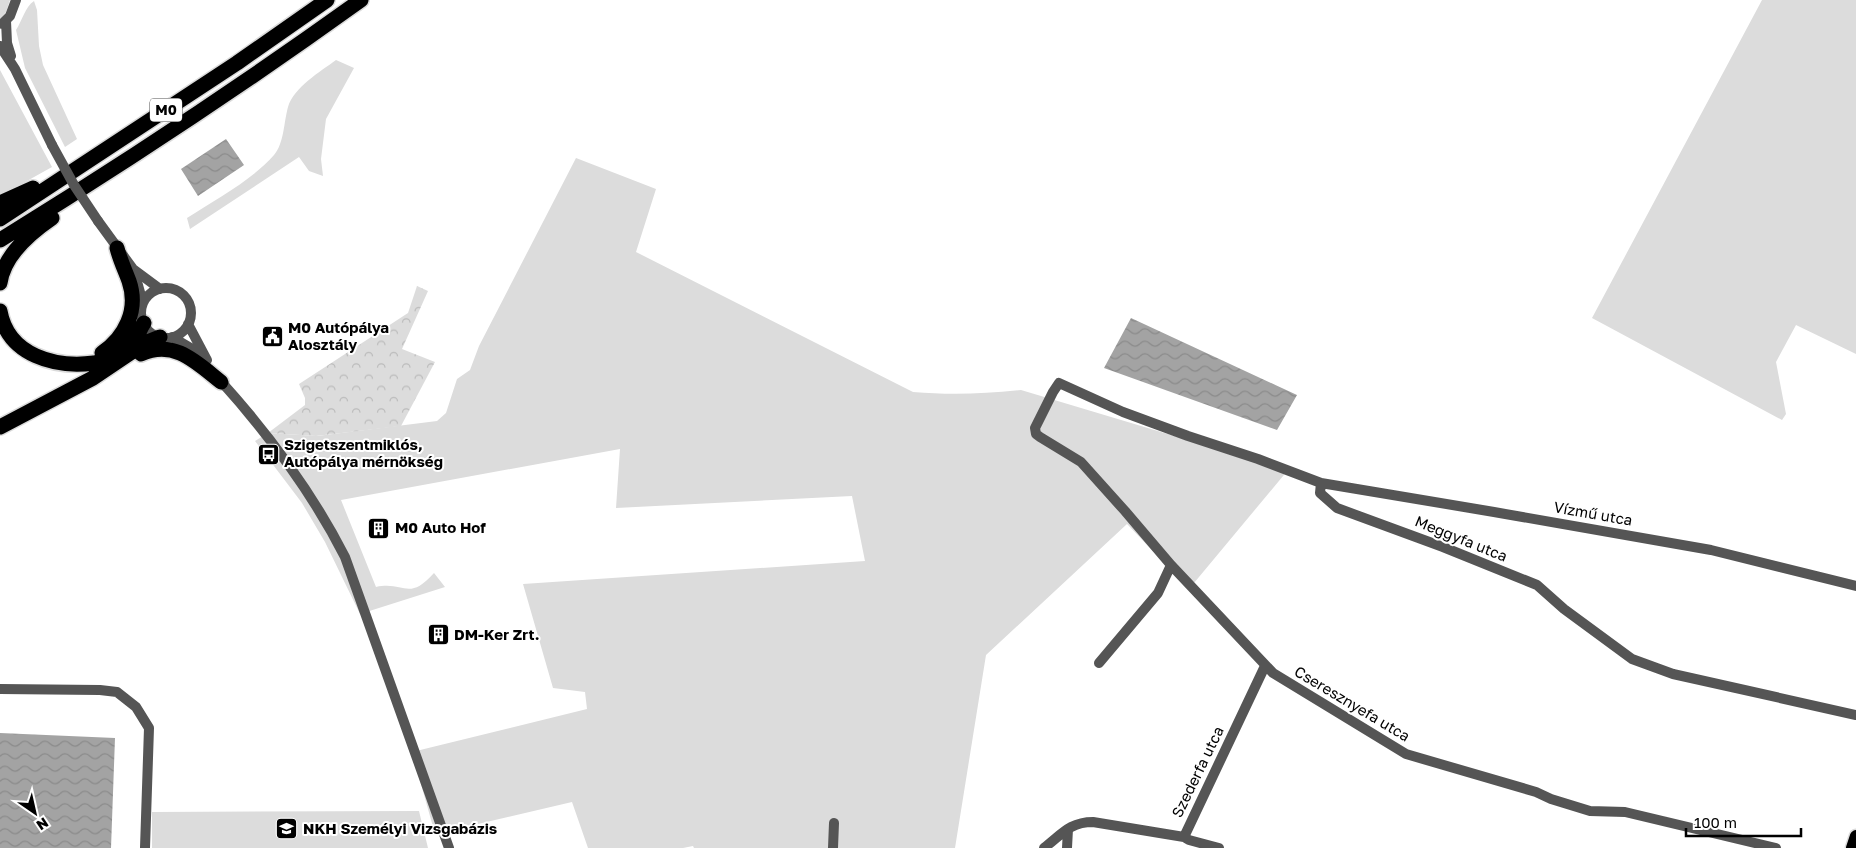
<svg xmlns="http://www.w3.org/2000/svg" width="1856" height="848" font-family="'Golos Text',sans-serif">
  <defs>
    <pattern id="forest-crowns" width="20" height="18" patternUnits="userSpaceOnUse" patternTransform="scale(1.25)"><rect width="20" height="18" fill="#dcdcdc"/><path d="M2 6a3 3 0 1 1 6 0M12 15a3 3 0 1 1 6 0" fill="none" stroke="#bbb"/></pattern>
    <pattern id="water-waves" width="16" height="10" patternUnits="userSpaceOnUse" patternTransform="scale(1.25)"><rect width="16" height="10" fill="#a3a3a3"/><path d="M0 5q4-4 8 0t8 0" fill="none" stroke="#8b8b8b"/></pattern>
  </defs>
  <rect width="100%" height="100%" fill="#fff"/>
  <!-- grass -->
  <path fill="#dcdcdc" d="M0,0h10l-4,12 -6,8z
    M1762,0h94v354l-60,-29 -20,37 10,52 -4,6 -190,-102z
    M34,1l3,9 2,36 4,19 34,74 -12,8 -40,-79 -9,-38c6,-9 9,-23 18,-29z
    M336,60l18,8 -28,51 -5,40 2,17 -14,-5 -10,-14 -109,72 -3,-11c29,-19 64,-37 87,-63 10,-11 10,-34 14,-48 6,-20 32,-35 48,-47z
    M0,70l52,97 -52,29z
    M576,158l80,31 -20,63 277,140c36,3 71,2 108,-2l267,80 -99,119 -62,-65 -141,131 -31,193h-261l-1,-2 -10,2h-95l-16,-46 -137,32 -23,-82 175,-43 -2,-17 -32,-4 -30,-104 342,-23 -13,-65 -236,12 4,-59 -279,51 35,87c29,-6 32,15 58,-14l11,14 -85,27 -35,-72 -23,-39 -47,-62 13,-8 49,3 120,-15 9,-8 11,-34 13,-9 9,-24z
    M419,811l9,37h-276v-36z"/>
  <!-- forest -->
  <path fill="url(#forest-crowns)" d="M417,286l11,5 -26,58 33,13 -34,64 -85,10 -48,-3 37,-28v-7l-6,-14 109,-71z"/>
  <!-- water -->
  <path fill="url(#water-waves)" d="M226,139l18,26 -46,31 -17,-27z
    M1131,318l166,77 -20,35 -173,-62z
    M0,733l115,5 -4,110h-111z"/>
  <g fill="none" stroke-linecap="round" stroke-linejoin="round">
    <defs>
      <path id="major" d="M1852,848l4,-12"/>
      <path id="highway" d="M0,203l33,-15
        M0,219l237,-156 90,-63
        M0,240c123,-76 243,-155 361,-240
        M0,283c4,-28 30,-50 52,-65
        M0,311c8,45 56,57 94,52 10,-2 20,-8 28,-14 5,-3 11,-7 15,-12 2,-4 4,-10 7,-14
        M102,353c23,-16 37,-43 27,-72 -4,-11 -9,-21 -12,-33
        M141,354c33,-15 55,8 80,28
        M0,427l93,-49 52,-35 15,-6"/>
    </defs>
    <!-- major casing -->
    <use href="#major" stroke="#dbdbdb" stroke-width="15"/>
    <!-- highway casing -->
    <use href="#highway" stroke="#dbdbdb" stroke-width="18"/>
    <!-- minor -->
    <path stroke="#555" stroke-width="10" d="M6,21l1,22 4,13
      M2,24l8,-8 6,-16
      M0,46l15,23 37,76
      M98,221l35,48 27,20
      M131,273l7,12 5,18
      M141 313a25 25 0 1 1 50 0a25 25 0 1 1-50 0Z
      M188,324l19,36
      M172,337l17,10 13,13
      M218,378c48,53 95,116 127,179l104,291
      M1321,483l-1,10 17,15 106,39 94,38 27,24 68,50 41,15 183,41
      M1099,663l59,-70 13,-28
      M0,689l100,1 17,2 19,15 13,21 -4,120
      M1184,837l5,3 30,8
      M833,848l1,-25
      M1044,848c18,-14 26,-26 49,-26l91,15 81,-171
      M1067,848l1,-19
      M1776,848l-151,-36 -35,-1 -39,-12 -15,-7 -130,-38 -133,-81 -102,-108 -46,-54 -44,-49 -41,-25 -4,-3 -1,-6 18,-36 6,-9 64,29 65,24 70,23 63,24 173,29 217,38 145,36"/>
    <!-- major -->
    <use href="#major" stroke="#000" stroke-width="12"/>
    <!-- highway -->
    <use href="#highway" stroke="#000" stroke-width="15"/>
    <!-- minor-bridge -->
    <path stroke="#555" stroke-width="10" d="M52,145l22,40 24,36"/>
  </g>
  <!-- icons -->
  <defs>
    <symbol id="civic-square" viewBox="-11 -11 22 22"><rect x="-9" y="-9" width="18" height="18" rx="4" fill="#000" stroke="#fff"/><path d="M-.6-6.5H3V-4.5H.6V-3L4-1V1h2V6H-6V1h2V-1L-.6-3ZM-1.2 2.5V6h2.4V2.5Z" fill="#fff"/></symbol>
    <symbol id="bus-square" viewBox="-11 -11 22 22"><rect x="-9" y="-9" width="18" height="18" rx="4" fill="#000" stroke="#fff"/><path d="M-5-6H5V4H4V6H2V4H-2V6H-4V4H-5ZM-3.5-4V0h7V-4ZM-3.5 1.2v1.5H-2V1.2ZM2 1.2v1.5H3.5V1.2Z" fill="#fff"/></symbol>
    <symbol id="building-square" viewBox="-11 -11 22 22"><rect x="-9" y="-9" width="18" height="18" rx="4" fill="#000" stroke="#fff"/><path d="M-4-6H4V6H1V3H-1V6H-4ZM-2.5-4.3h1.7v1.8h-1.7ZM.8-4.3h1.7v1.8H.8ZM-2.5-1h1.7V.8h-1.7ZM.8-1h1.7V.8H.8Z" fill="#fff"/></symbol>
    <symbol id="school-square" viewBox="-11 -11 22 22"><rect x="-9" y="-9" width="18" height="18" rx="4" fill="#000" stroke="#fff"/><path d="M0-5L7-2L0 1L-7-2ZM-4 1L0 2.5L4 1V4Q0 6-4 4Z" fill="#fff"/></symbol>
  </defs>
  <g fill-rule="evenodd">
    <use href="#civic-square" x="260" y="324" width="25" height="25"/>
    <use href="#bus-square" x="256" y="442" width="25" height="25"/>
    <use href="#building-square" x="366" y="516" width="25" height="25"/>
    <use href="#building-square" x="426" y="622" width="25" height="25"/>
    <use href="#school-square" x="274" y="816" width="25" height="25"/>
  </g>
  <g text-anchor="middle" stroke-width="4" stroke-linejoin="round" paint-order="stroke">
    <!-- shield labels -->
    <rect fill="#fff" stroke="#4c4c4c" stroke-width="1" x="150" y="98.5" width="32" height="23" rx="4"/>
    <g font-size="14" font-weight="bold" fill="#000">
      <text x="166" y="115">M0</text>
    </g>
    <!-- poi labels -->
    <g font-size="15" font-weight="bold" fill="#000" stroke="#fff" text-anchor="start">
      <text x="288" y="333">M0 Autópálya<tspan x="288" dy="17">Alosztály</tspan></text>
      <text x="284" y="450">Szigetszentmiklós,<tspan x="284" dy="17">Autópálya mérnökség</tspan></text>
      <text x="395" y="533">M0 Auto Hof</text>
      <text x="454" y="640">DM-Ker Zrt.</text>
      <text x="303" y="834">NKH Személyi Vizsgabázis</text>
    </g>
    <!-- street labels -->
    <g font-size="15" fill="#000" stroke="#fff">
      <text transform="translate(1593 514) rotate(10)" y="5">Vízmű utca</text>
      <text transform="translate(1461 539) rotate(22)" y="5">Meggyfa utca</text>
      <text transform="translate(1352 704) rotate(31)" y="5">Cseresznyefa utca</text>
      <text transform="translate(1198 772) rotate(-64)" y="5">Szederfa utca</text>
    </g>
  </g>
  <!-- north arrow -->
  <g transform="translate(35 813) rotate(146)" stroke="#ffffff" stroke-width="4" paint-order="stroke">
  <path d="M0-4L9 19L0 12L-9 19Z" fill="#000000"/>
  <text y="-8" font-size="14" font-weight="bold" text-anchor="middle" fill="#000000">N</text>
  </g>
  <!-- scale -->
  <path d="M1686 828v8h115v-8" fill="none" stroke="#000000" stroke-width="2.5"/>
  <text x="1694" y="828" font-size="15" fill="#000000" stroke="#ffffff" stroke-width="4" paint-order="stroke">100 m</text>
</svg>
